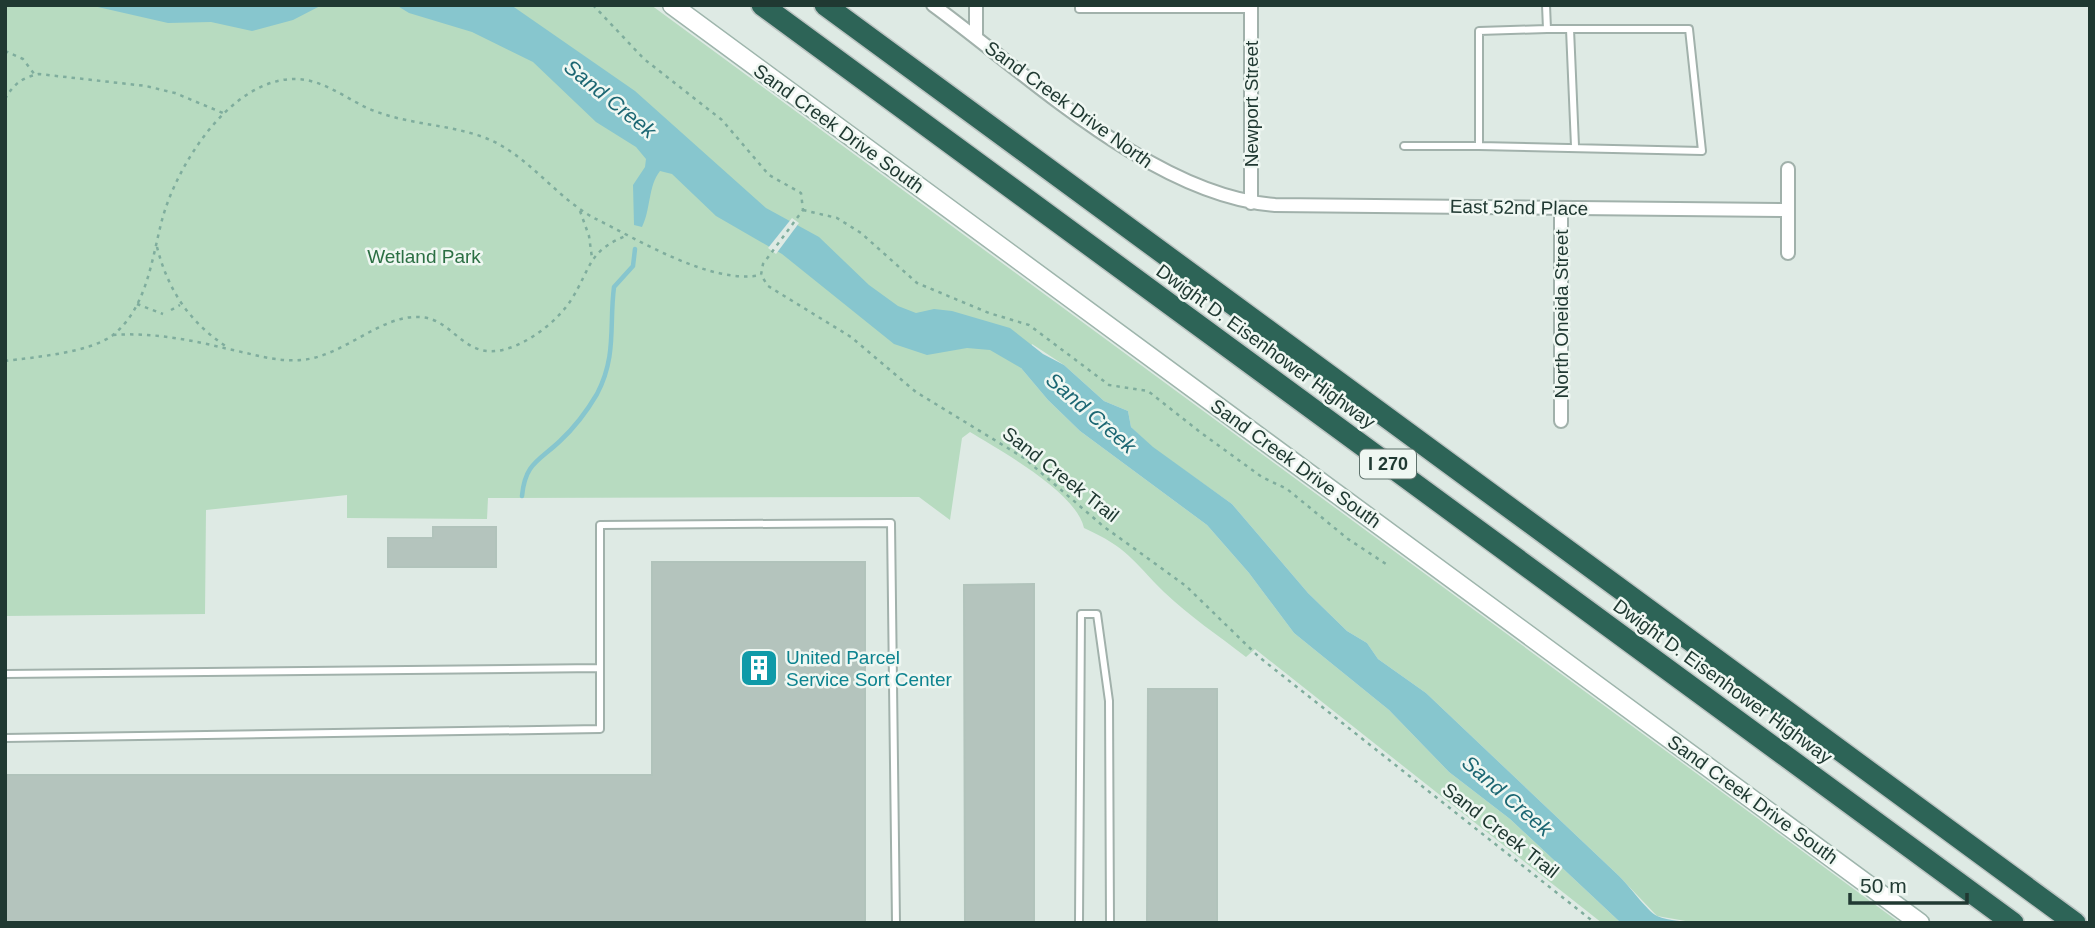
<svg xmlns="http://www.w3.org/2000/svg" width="2095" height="928" font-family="Helvetica,sans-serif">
  <rect width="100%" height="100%" fill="#deeae4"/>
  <!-- green -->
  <path fill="#b7dbc0" d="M5,5h646l1249,918h-203l-40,-7 -39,-41 -192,-182 -48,-34 -11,-16 -20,-12 -39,-38 -76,-89 -79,-56 -22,-21 -3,-16 -24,-10 -40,-36 -32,-21 -11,24 27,32 32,31 127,94 42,48 45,60 95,77 60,62 61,47 111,104h-19l-347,-274 -9,8c-27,-21 -57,-41 -82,-65 -32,-32 -36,-44 -80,-64 -8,-36 -83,-77 -114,-96l-8,6 -12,82 -31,-23 -431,1 -1,21 -140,-1v-23l-141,15 -1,104 -200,2z"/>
  <!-- water -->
  <path fill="#87c6ce" d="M89,5h233l-29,15 -41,11 -41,-9 -43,1z
    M396,5h115l124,86 131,117 53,29 50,48 29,21 18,7 18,-4 18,2 58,17 33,26 21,11 40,36 24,10 3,16 22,20 79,57 76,89 39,38 20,12 11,16 48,34 192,182c10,9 29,36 39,41 12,5 28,5 40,7h-76l-111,-104 -61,-47 -60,-62 -95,-77 -45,-60 -42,-48 -127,-94 -32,-31 -27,-32 -31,-18 -23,-2 -40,7 -33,-11 -112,-90 -66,-38 -44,-42 -12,-3c-12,15 -9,38 -18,56l-8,-2 -1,-40 12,-18 1,-8 -10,-12 -40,-25 -63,-60 -61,-30 -63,-19z"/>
  <!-- pier -->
  <path fill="#deeae4" d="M792,218l7,5 -23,31 -8,-6z"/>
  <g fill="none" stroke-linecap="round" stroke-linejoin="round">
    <!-- stream -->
    <path stroke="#87c6ce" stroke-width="4.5" d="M522,496c3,-33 17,-35 38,-55 14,-13 27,-30 37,-47 20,-38 12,-69 17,-107l19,-21 2,-17"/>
  </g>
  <!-- building -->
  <path fill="#b4c4bd" stroke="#b1c3bb" stroke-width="2" d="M433,527h63v40h-108v-29h45z
    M652,562h213v361h-860v-148h647z
    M1034,584v339h-69l-1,-338z
    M1148,689h69v234h-70z"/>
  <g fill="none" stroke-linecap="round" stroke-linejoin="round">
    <defs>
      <path id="service" d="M1079,5v4h172
        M1546,5l1,24
        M1547,29h142l13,122 -223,-5v-115z
        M1570,29l5,117
        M1404,146h75
        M5,674l595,-6v-143l291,-2 5,400
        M5,738l595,-9v-61
        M1079,923l2,-309h16l12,87 1,222"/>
      <path id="minor" d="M933,5c96,70 221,191 342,200l513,5
        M976,37v-32
        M1788,169v84
        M1251,203v-198
        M1561,421v-213"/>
      <path id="secondary" d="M672,5l1248,918"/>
      <path id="motorway" d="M762,5l1251,918
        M825,5l1250,918"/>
    </defs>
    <!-- service casing -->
    <use href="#service" stroke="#a1b1ab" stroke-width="10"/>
    <!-- minor casing -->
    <use href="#minor" stroke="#a1b1ab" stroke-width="16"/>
    <!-- secondary casing -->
    <use href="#secondary" stroke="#9eb5ac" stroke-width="21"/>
    <!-- motorway casing -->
    <use href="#motorway" stroke="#bcc4c2" stroke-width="24"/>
    <!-- path -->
    <path stroke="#7fad9d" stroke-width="2.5" stroke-dasharray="3.5 5" stroke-linecap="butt" d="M593,5l51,54 78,61 47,55 32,18 2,17 -40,54 -2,11 7,11 83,51 65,55 108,66 79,68 83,60 73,71 336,266
      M5,51l18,8 12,16
      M5,99c9,-15 16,-21 34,-25l107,12 29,7 48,20
      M803,210l34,8 24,15 56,50 72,30 40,12 80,60 39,6 52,41 62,45 25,12 61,50 38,25
      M580,211l9,25 3,22
      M157,247c11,43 32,75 70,100
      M137,304l26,10
      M171,310l9,-5
      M113,335c38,-3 79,5 115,14 25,5 48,13 73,11 42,-3 79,-45 118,-43 38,1 44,50 96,29 21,-9 44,-27 56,-46 21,-33 16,-49 57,-65
      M5,361c30,-4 84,-8 108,-26 34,-27 39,-77 49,-115 15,-56 70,-143 135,-141 25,1 46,17 68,28 39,18 79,16 118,30 44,16 71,59 111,81 45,22 117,67 167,57"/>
    <!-- service -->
    <use href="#service" stroke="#fff" stroke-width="6"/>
    <!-- minor -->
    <use href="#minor" stroke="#fff" stroke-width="12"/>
    <!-- secondary -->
    <use href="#secondary" stroke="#fff" stroke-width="18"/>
    <!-- motorway -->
    <use href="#motorway" stroke="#2d6457" stroke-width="21"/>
  </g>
  <!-- icons -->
  <defs>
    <symbol id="building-square" viewBox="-11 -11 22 22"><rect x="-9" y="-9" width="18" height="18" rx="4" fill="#0f9aa8" stroke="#eff7f2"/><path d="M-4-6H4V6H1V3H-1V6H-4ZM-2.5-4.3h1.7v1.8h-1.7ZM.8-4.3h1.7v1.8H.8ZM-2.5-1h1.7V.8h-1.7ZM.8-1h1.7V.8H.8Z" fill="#fff"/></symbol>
  </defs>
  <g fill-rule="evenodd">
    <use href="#building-square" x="737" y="646" width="44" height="44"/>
  </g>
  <g text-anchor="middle" stroke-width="5" stroke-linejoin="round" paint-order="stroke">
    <!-- shield labels -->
    <rect fill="#eff7f2" stroke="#5e726c" stroke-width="2" x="1360" y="449.5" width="56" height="29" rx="5"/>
    <g font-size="18" font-weight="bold" fill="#203932">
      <text x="1388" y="470">I 270</text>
    </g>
    <!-- street labels -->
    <g font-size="19" fill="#203932" stroke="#eff7f2">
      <text transform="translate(1069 104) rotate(36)" y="7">Sand Creek Drive North</text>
      <text transform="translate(1251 104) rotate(-90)" y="7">Newport Street</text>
      <text transform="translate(839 128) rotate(36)" y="7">Sand Creek Drive South</text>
      <text transform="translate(1519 207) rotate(1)" y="7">East 52nd Place</text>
      <text transform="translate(1561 314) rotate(-90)" y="7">North Oneida Street</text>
      <text transform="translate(1266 346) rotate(36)" y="7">Dwight D. Eisenhower Highway</text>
      <text transform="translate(1296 463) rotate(36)" y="7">Sand Creek Drive South</text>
      <text transform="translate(1061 474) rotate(38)" y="7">Sand Creek Trail</text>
      <text transform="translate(1723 681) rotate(36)" y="7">Dwight D. Eisenhower Highway</text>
      <text transform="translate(1753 799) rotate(36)" y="7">Sand Creek Drive South</text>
      <text transform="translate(1501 830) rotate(38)" y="7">Sand Creek Trail</text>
    </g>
    <!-- park labels -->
    <g font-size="19" fill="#2b6f43" stroke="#eff7f2">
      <text x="424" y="263">Wetland Park</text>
    </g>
    <!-- culture labels -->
    <g font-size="19" fill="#0d838f" stroke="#eff7f2" text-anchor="start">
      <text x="786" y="664">United Parcel<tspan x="786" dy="22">Service Sort Center</tspan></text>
    </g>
    <!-- water labels -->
    <g font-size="21" font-style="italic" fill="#1c6773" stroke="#eff7f2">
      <text transform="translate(610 99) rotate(39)" y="7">Sand Creek</text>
      <text transform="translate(1091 413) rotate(41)" y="7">Sand Creek</text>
      <text transform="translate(1507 796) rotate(41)" y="7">Sand Creek</text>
    </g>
  </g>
  <!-- border -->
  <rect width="2095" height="928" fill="none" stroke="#203932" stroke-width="14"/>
  <!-- scale -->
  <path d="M1850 893v10h117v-10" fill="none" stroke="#203932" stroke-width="3.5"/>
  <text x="1860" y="893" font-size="21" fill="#203932" stroke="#eff7f2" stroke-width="5" paint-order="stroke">50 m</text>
</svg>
